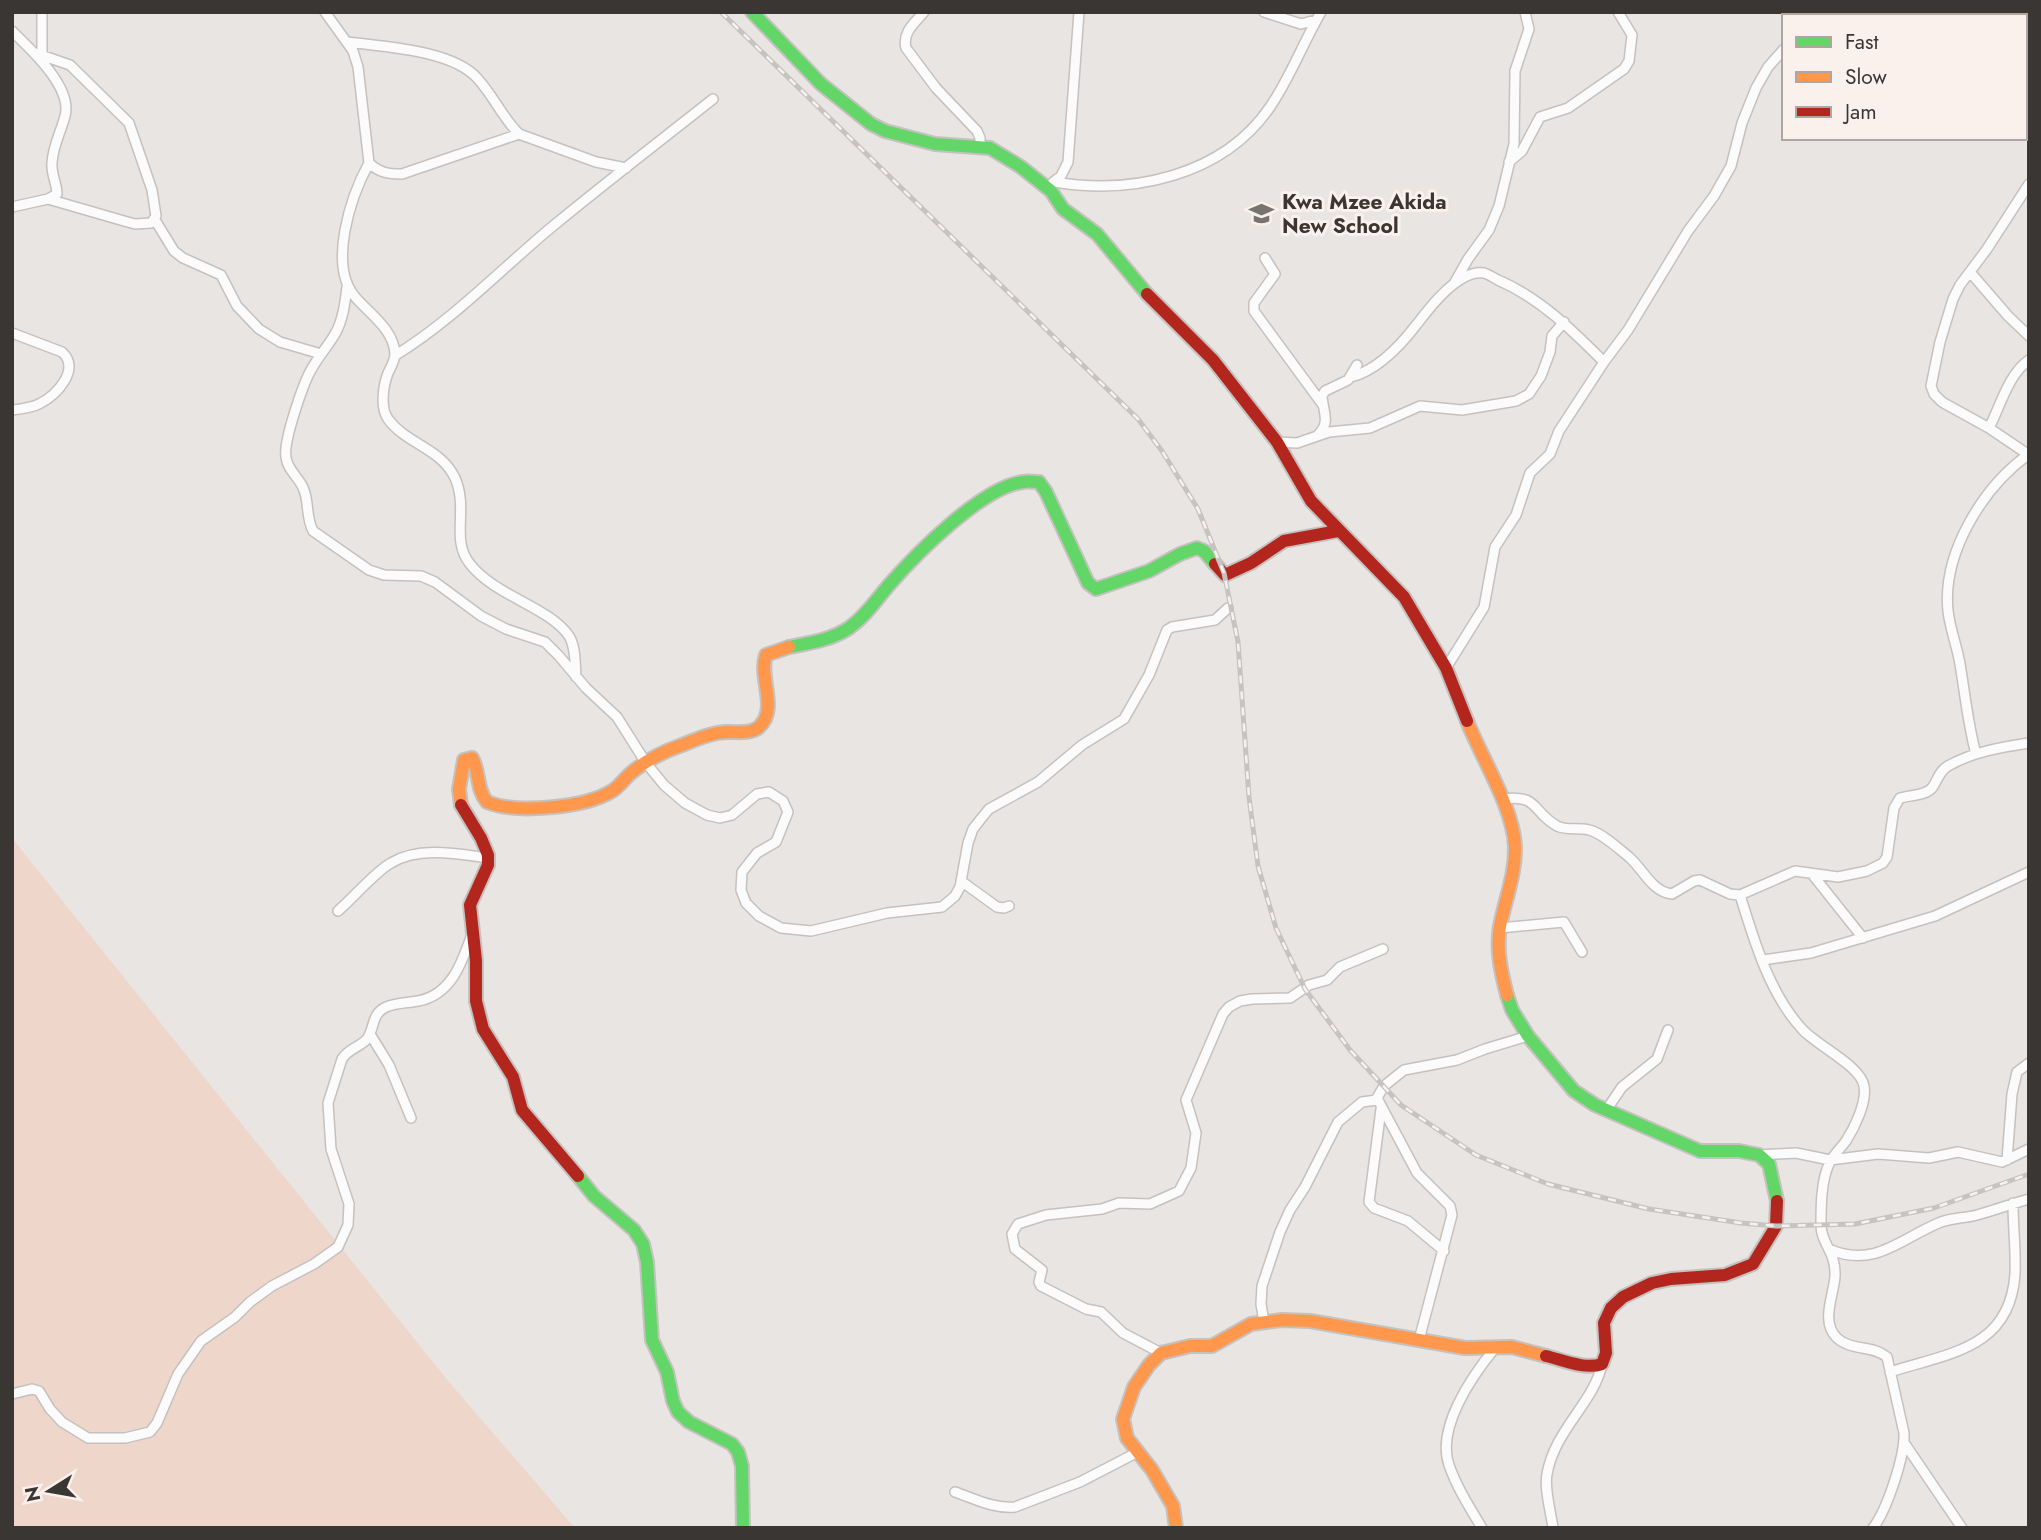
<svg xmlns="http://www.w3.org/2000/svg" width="2041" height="1540" font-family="Jost,sans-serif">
  <rect width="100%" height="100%" fill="#e9e5e2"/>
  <!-- green -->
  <path fill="#eed7ca" d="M12,838l437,544 126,146h-563z"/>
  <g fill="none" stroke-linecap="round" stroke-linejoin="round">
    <defs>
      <path id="street" d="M325,12l28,39 5,16 11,96c11,10 19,11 33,11l117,-40 77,28 30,6
        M924,12c-9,11 -22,20 -18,36l30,40 41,43 3,7v9
        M1264,12l37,12 15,-4
        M1818,16l2,-4
        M12,31c18,18 61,56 53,85 -4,16 -12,29 -13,47 -1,11 5,21 5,31l-9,5 -36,8
        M348,42c37,5 104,8 129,36 16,17 25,39 42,56
        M35,53l35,12 59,58 23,67 4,26 -5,7 -16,1 -11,-3 -76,-22
        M42,54v-42
        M1509,162l13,-11 18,-34 28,-9 56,-39 5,-8 3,-26 -14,-23
        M369,163c-18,33 -42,103 -13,135 14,16 38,32 39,56 0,6 -4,13 -7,19 -5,13 -8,35 0,46 18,25 53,29 67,59 14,32 -5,61 15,86 25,32 79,43 99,72 7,11 6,29 7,41
        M1053,182l8,-6 7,-14 11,-150
        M1054,182c78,13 169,-6 216,-75 20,-29 33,-64 51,-95
        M2029,184l-42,65 -27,36 -7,14 -13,43 -9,44 3,8 8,8 47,26 40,27
        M155,220l19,31 9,7 38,17 16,31 22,23 21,13 41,12
        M1265,258l10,16 -21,29v8l69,94
        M1970,272l38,44 21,20
        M1455,282l13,-23 21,-29 10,-24 15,-62 1,-73 14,-42 -4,-17
        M347,287c-2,16 -4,33 -12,47 -7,12 -17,23 -24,36 -8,14 -28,72 -25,87 1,13 14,21 18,33 5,13 2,28 9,41l56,39 15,5 37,1 14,6 46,34 25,13 39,13 14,14 27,32 31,29 29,46 18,22 21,18 22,12 13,3 12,-3 25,-21 12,-2 14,9 5,11 -12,30 -19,11 -15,19 -1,18 5,13 13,13 22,12 30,3 76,-18 55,-6 13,-11 5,-9 8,-44 5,-14 7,-9 9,-11 49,-27 44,-37 42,-26 25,-44 18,-45 5,-3 43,-7 13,-12
        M12,333l50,19c19,17 -5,43 -23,52 -8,4 -18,5 -27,6
        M396,355c58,-36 104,-85 157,-129 52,-43 107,-85 160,-127
        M1351,377c27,-7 50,-32 66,-53 13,-17 42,-55 67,-51 4,1 10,5 14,7 42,18 74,50 106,82
        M1989,428c11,-21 20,-55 40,-68
        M1318,435c13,-13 5,-23 4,-39l3,-5 23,-11 9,-15
        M1277,442l20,1 32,-11 41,-4 50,-22 42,4 54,-9 13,-7 12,-18 9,-24 2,-16 12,-14
        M1446,668l38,-61 11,-60 21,-32 14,-42 20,-19 9,-23 45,-69 24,-32 60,-99 26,-35 17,-30 11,-43 14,-35 12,-21 16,-18
        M1976,754c-8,-29 -11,-60 -16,-90 -3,-18 -10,-35 -12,-53 -6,-58 35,-124 81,-157
        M1503,799c36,-5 29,13 54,27 10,5 21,1 32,4 13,3 29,18 40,27 14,12 23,35 43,37l22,-13 6,-1 30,14 10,1 55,-24 43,6 29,-6 16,-8 4,-6 7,-49 6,-10c10,-3 25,-2 32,-10 6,-8 7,-17 16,-22 24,-14 54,-19 81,-23
        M1812,874l51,64
        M961,881l36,26 7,1 5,-2
        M1740,895c14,45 29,98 62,134 14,16 59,37 62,57 3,16 -9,41 -18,55 -5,7 -12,13 -16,21 -9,17 -9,44 -9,63 0,19 15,26 14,51 -1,19 -15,46 2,62 14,13 36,7 50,19l17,76c1,23 -17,77 -31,95
        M338,911c15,-13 38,-40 53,-48 28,-17 67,-9 97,-5
        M1500,928l64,-6 18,30
        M1763,960l48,-7 124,-37 94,-44
        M370,1034l19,31 22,53
        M1381,1109l-12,93 5,6 34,13 36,30
        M1607,1109l15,-22 35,-28 11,-29
        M1759,1155l37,-2 34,7 48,-6 51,4 29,-6 44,10 27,-13
        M2007,1160l5,-66 5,-22 12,-9
        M1831,1250c45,18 70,-12 110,-28 11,-4 25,-4 36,-7 18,-5 34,-11 52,-16
        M1264,1322l-3,-18 1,-18 18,-54 10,-22 15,-23 33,-65 24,-20 15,-2
        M1419,1340l33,-125 -2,-9 -33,-33 -40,-75 7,-12 20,-16 53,-10 28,-11 43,-13
        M1161,1353l-38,-20 -22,-21 -15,-3 -45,-23 -2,-4 3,-12 -27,-21 -3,-15 6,-10 28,-9 56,-6 17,-6 31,1 29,-13 12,-23 5,-35 -10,-33 37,-86 6,-7 11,-6 12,-2 38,-1 19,-13 18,-5 13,-13 43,-18
        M1890,1372c59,-19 120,-23 125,-98 1,-24 -2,-47 -2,-71
        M12,1394l20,-5 7,2 11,18 12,13 26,16h37l25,-6 7,-9 21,-49 23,-33 34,-24 15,-15 22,-16 42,-22 24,-17 10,-22 1,-21 -18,-55 -3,-46 14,-44c6,-10 18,-12 25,-20 8,-11 4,-25 19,-32 9,-4 21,-4 32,-6 33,-6 44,-38 54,-67
        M1905,1444l57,84
        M955,1492c20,7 39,17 60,15l65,-25 58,-30
        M1482,1528c-12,-20 -25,-40 -33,-63 -13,-37 23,-89 46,-117
        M1553,1528c-2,-16 -9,-39 -6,-54 8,-45 47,-71 55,-110"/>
      <path id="fast" d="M752,12l69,72 50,40 14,7 50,13 55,4 31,19 30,24 12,18 34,25 50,60
        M789,647c21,-4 42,-7 60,-19 17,-12 27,-28 40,-43 27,-31 93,-98 134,-103 5,-1 11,0 16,0l7,10 42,91 8,6 53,-18 31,-17 17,-6 7,3 11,13
        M1507,995l5,15 16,26 46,55 21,14 105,46h39l20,4 10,9 8,37
        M578,1176l16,20 40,34 9,14 4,18 5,78 15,32 6,29 5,11 11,10 43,22 6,8 4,14 1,62"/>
      <path id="slow" d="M1467,721c15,38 46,86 48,125 1,27 -10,54 -15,80 -4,24 1,46 7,69
        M461,805l-2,-16 5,-29 8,-2c8,14 4,31 15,44 28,12 98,6 125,-11 7,-4 12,-12 19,-18 14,-12 34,-22 51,-28 15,-6 31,-13 46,-13 10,0 23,2 31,-5 20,-18 -1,-50 7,-72l23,-8
        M1176,1528l-3,-22 -21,-36 -25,-32 -4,-19 11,-32 15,-22 12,-12 29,-7h22l39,-22 31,-4 28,1 155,27 47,-1 34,9"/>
      <path id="jam" d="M1147,294l66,66 64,82 34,59 93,96 42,71 21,53
        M1215,564l10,11 26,-12 33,-22 54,-10
        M461,805l20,33 7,17v10l-18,40 6,56v40l7,28 30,48 9,33 56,66
        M1546,1356c17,4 39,14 56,8l4,-11 -2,-30 7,-15 12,-11 29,-14 19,-4 54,-4 28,-11 23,-38 1,-25"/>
    </defs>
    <!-- street casing -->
    <use href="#street" stroke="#c4c1bf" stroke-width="12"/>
    <!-- fast casing -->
    <use href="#fast" stroke="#c4c1bf" stroke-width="16"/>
    <!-- slow casing -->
    <use href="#slow" stroke="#c4c1bf" stroke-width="16"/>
    <!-- jam casing -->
    <use href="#jam" stroke="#c4c1bf" stroke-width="16"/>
    <!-- street -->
    <use href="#street" stroke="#fcfbfb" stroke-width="9"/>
    <!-- fast -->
    <use href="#fast" stroke="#63d668" stroke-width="12"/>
    <!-- slow -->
    <use href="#slow" stroke="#ff974d" stroke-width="12"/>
    <!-- jam -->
    <use href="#jam" stroke="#b3261e" stroke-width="12"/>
    <defs>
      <path id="rail" d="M721,12l417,407 24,32 36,58 26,64 14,69 11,155 9,69 18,62 29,61 45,61 51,55 75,50 72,29 101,25 92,14 35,3 79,-2 79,-16 95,-34"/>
    </defs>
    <!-- rail casing -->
    <use href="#rail" stroke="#c5c4c3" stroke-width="5"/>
    <!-- rail -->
    <use href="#rail" stroke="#faf1ed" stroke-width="2.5" stroke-dasharray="8" stroke-linecap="butt"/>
  </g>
  <!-- icons -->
  <defs>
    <symbol id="school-bare" viewBox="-9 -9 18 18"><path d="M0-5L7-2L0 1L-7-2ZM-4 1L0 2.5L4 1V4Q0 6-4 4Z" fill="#777371" stroke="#faf1ed" stroke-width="2.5" paint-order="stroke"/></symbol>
  </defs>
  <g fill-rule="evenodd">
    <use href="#school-bare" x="1244" y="196" width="35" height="35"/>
  </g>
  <g text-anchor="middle" stroke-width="6" stroke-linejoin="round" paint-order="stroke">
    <!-- poi labels -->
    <g font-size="21" font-weight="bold" fill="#393634" stroke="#faf1ed" text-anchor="start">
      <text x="1282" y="209">Kwa Mzee Akida<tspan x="1282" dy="24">New School</tspan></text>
    </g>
  </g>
  <!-- border -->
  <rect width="2041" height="1540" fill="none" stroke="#393634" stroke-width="28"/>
  <!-- legend -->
  <rect x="1782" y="14" width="245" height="126" fill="#faf1ed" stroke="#ada6a3" stroke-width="2"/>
  <rect x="1796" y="37" width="35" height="10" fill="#63d668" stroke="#ada6a3" stroke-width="2"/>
  <text x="1845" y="49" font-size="21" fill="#393634">Fast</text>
  <rect x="1796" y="72" width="35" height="10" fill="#ff974d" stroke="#ada6a3" stroke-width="2"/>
  <text x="1845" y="84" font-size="21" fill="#393634">Slow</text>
  <rect x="1796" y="107" width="35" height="10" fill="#b3261e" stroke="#ada6a3" stroke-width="2"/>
  <text x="1845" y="119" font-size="21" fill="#393634">Jam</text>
  <!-- north arrow -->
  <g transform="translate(49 1491) rotate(259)" stroke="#faf1ed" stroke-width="5" paint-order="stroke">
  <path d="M0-5L12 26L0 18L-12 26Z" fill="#393634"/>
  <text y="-10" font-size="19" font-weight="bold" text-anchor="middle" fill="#393634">N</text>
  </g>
</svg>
